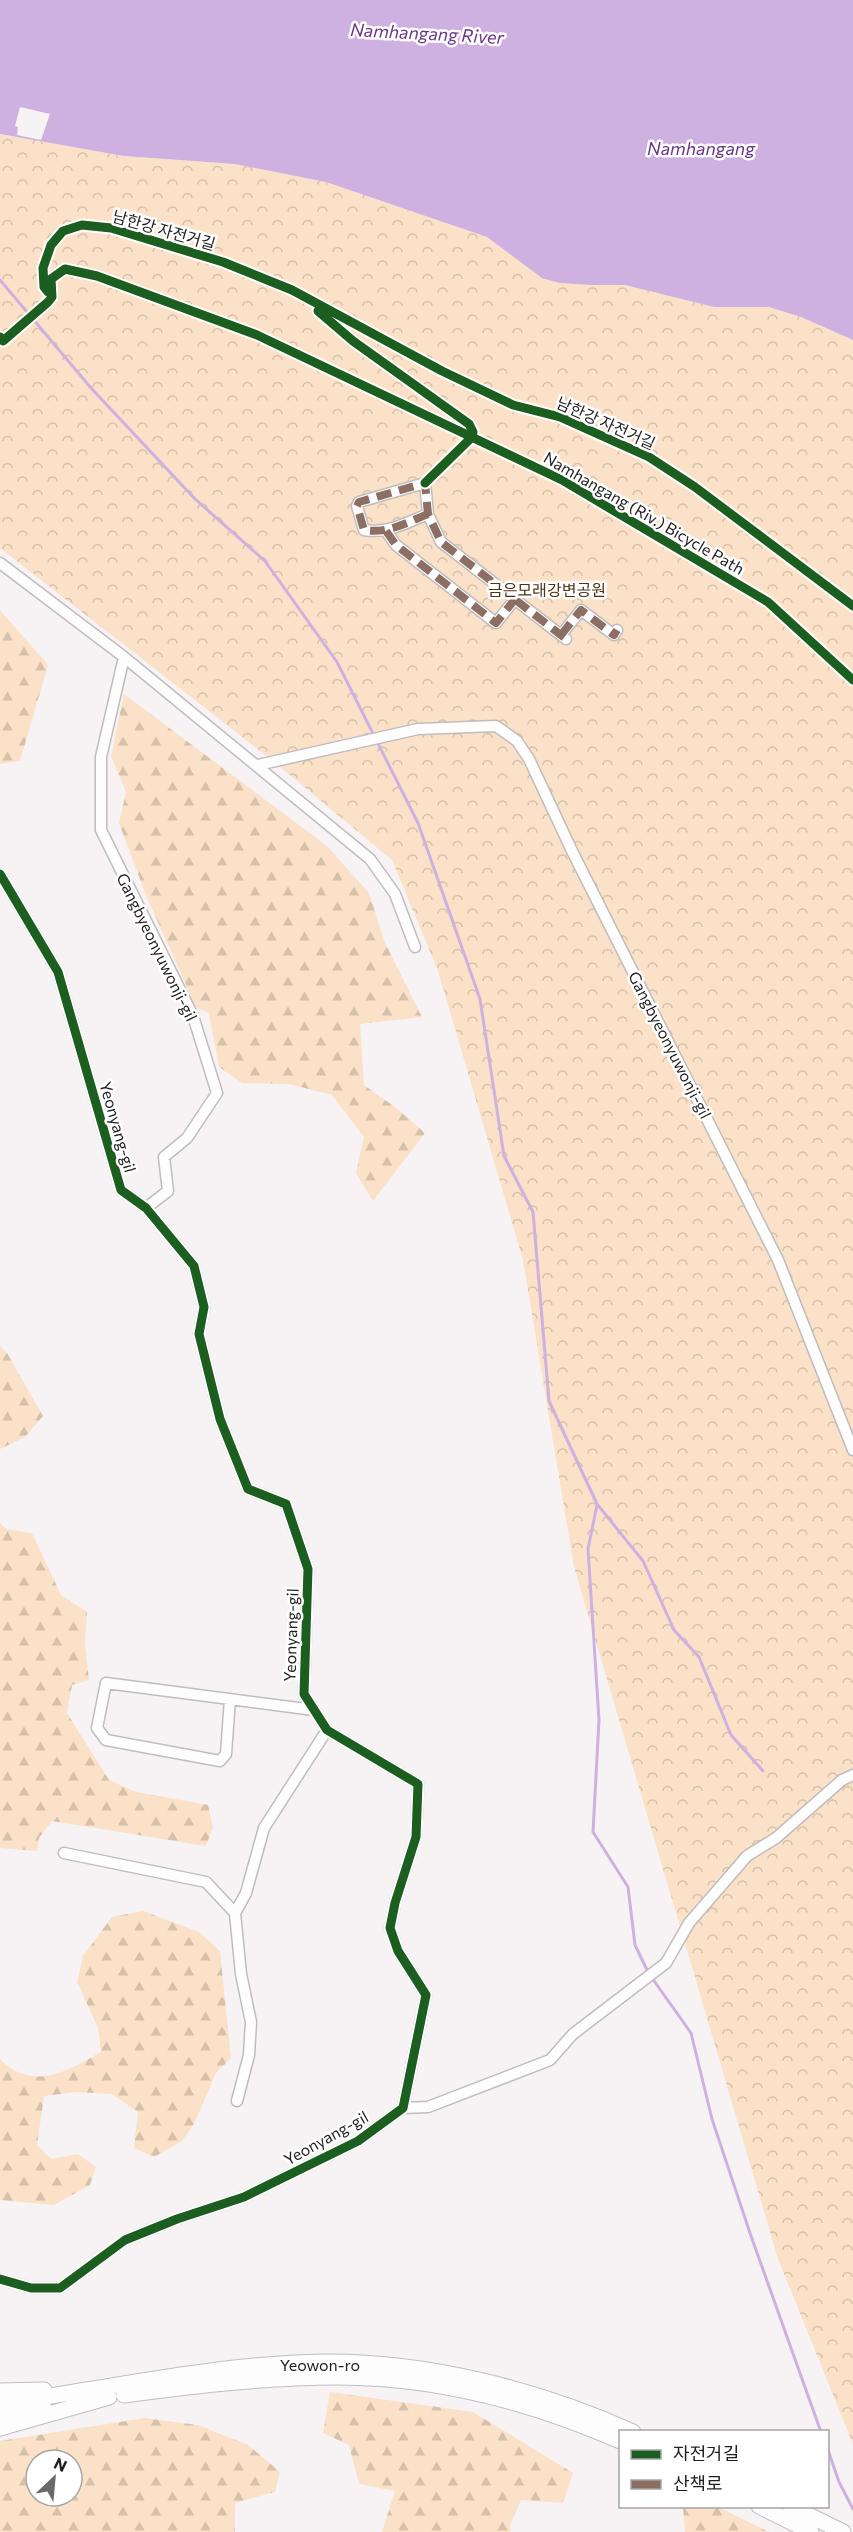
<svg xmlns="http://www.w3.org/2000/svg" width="853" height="2532" font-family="Commissioner,'Noto Sans KR',sans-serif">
  <defs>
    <pattern id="forest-firs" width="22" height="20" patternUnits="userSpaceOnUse" patternTransform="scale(1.5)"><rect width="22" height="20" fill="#fae1c7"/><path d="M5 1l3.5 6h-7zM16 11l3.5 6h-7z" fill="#d6c1aa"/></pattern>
    <pattern id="park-crowns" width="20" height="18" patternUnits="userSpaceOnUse" patternTransform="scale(1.5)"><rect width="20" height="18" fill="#fae1c7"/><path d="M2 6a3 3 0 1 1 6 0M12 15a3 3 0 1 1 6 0" fill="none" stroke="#d6c1aa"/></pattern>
  </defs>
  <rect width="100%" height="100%" fill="#f7f3f4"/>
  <!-- forest -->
  <path fill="url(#forest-firs)" fill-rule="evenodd" d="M0,610l48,55 -28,96 -20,3z
    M124,694l203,152 42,47 16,50 37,74 -62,7 4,61 31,22 30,26 -52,68 -17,-28 8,-36 -32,-42 -43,-11 -47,-1 -23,-16 -10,-54 -13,-6 -51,-114 -26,-70 7,-31 -15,-36z
    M0,1346l7,7 36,63 -18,21 -25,12z
    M0,1523l6,6 26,4 29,62 26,17 -2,32 4,36 -17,5 -5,28 42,67 27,12 72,13 5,22 -7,19 -154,-25 -13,17 -2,13 -37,-3z
    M143,1911l56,21 21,19 11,107 -15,15 -22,51 -12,17 -28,16 -20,-9 4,-36 -26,-18 -35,-2 -33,4 -7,49 14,14 27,-5 18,13 -6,18 -36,20 -54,-5v-141c33,33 66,13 101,-7l-3,-24 -21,-46 6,-26 29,-39z
    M330,2392l143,20 100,61 -10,30 -42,-3 -11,25 1,7h-129l13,-41 -36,-7 -10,-39 -26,-12z
    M145,2418l53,7 50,20 32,27 -5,20 -40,11v29h-235v-91zM36,2460h36v36h-36z
    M683,2507h35l51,25h-84z"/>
  <!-- park -->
  <path fill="url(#park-crowns)" d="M0,134l124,22 111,8 91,18 161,55 55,41 17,5 31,2h35l89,22h55l32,10 52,23v2104l-75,-185 -204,-692 -51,-307 -85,-289 -46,-111 -119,-99 -273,-213z"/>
  <!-- water -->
  <path fill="#ceb0e1" d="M0,0h853v340l-52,-23 -32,-10h-55l-89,-22h-35l-31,-2 -17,-5 -55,-41 -161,-55 -91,-18 -111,-8 -124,-22z"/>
  <!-- pier -->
  <path fill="#f7f3f4" d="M20,107l30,7 -9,26 -24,-5 1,-8 -3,-1z"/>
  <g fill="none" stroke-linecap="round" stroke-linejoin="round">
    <!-- stream -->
    <path stroke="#ceb0e1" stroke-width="3" d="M0,280l91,108 104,111 70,62 72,101 81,161 62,176 24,157 29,56 16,189 48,103 46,57 31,69 25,27 32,78 32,36
      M597,1505l-9,44 11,171 -6,112 35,55 7,58 13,27
      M652,1978l39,55 21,86 39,117 70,196
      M828,2450l11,32 14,27"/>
    <defs>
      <path id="minor" d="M428,514c-22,9 -41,20 -64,16l-7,-24 2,-4 66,-19 3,31 13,28 125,97
        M386,531l10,14 100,78 19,-24
        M0,563l124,94 246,202 25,35 20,53
        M561,635l20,-25 33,25 3,-5
        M124,657l-23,100v73l92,186 24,77 -30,45 -23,19 4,34 -22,17
        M258,765l160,-36 78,-3 21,15 12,18 43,92 206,409 75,190
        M0,874l58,98 63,218 25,18 48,58 10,41 -5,27 21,85 28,70 38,15 22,65 -4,125 23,36 91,54 -2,53 -21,66 -5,25 8,23 28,44 -23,113 -45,33 -114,56 -67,22 -52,21 -65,48h-29l-31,-9
        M230,1699l-4,55 -6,7 -114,-21 -9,-12 9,-45 208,27
        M64,1853l142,29 29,31
        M237,2101l12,-46 2,-33 -10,-48 -6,-61 11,-20 18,-65 63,-98
        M403,2108l25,-1 122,-47 23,-26 93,-71 23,-40 58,-67 29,-18 66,-58 11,-5"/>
      <path id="highway" d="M0,2391l44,-1
        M124,2395c70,-9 142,-18 213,-18 98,0 194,25 283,64
        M0,2404c108,-16 215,-40 324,-42 104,-1 215,28 309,70
        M0,2416l44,-8
        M0,2428l109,-31
        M759,2506l52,26
        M790,2506l53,26"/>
    </defs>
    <!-- minor casing -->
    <use href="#minor" stroke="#bfbdbe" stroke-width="13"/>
    <!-- highway casing -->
    <use href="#highway" stroke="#bfbdbe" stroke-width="17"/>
    <!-- minor -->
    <use href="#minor" stroke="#fefdfd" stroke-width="10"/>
    <!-- highway -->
    <use href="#highway" stroke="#fefdfd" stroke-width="15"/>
    <!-- quiet -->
    <path stroke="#8d6e63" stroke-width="8" stroke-dasharray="15 8" stroke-linecap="butt" d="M428,514c-22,9 -41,20 -64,16l-7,-24 2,-4 66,-19 3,31 13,28 125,97
      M386,531l10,14 100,78 19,-24
      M561,635l20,-25 33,25 3,-5"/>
    <defs>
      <path id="cycleway" d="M48,292l-4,-5 -1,-19 8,-23 12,-14 19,-6 29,3 112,34 69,28 150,81 71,34 47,12 89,40 46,30 158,119
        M318,311l35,30 116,83 4,8 -1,5 -47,46
        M0,337l3,4 45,-39 4,-5 -1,-18 14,-10 32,7 160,59 305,145 206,122 85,78
        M0,874l58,98 63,218 25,18 48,58 10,41 -5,27 21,85 28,70 38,15 22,65 -4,125 23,36 91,54 -2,53 -21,66 -5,25 8,23 28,44 -23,113 -45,33 -114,56 -67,22 -52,21 -65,48h-29l-31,-9"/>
    </defs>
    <!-- cycleway casing -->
    <use href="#cycleway" stroke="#fff" stroke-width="13"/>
    <!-- cycleway -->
    <use href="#cycleway" stroke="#1b5e20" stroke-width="9"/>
  </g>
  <g text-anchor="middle" stroke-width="5" stroke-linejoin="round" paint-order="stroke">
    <!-- street labels -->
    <g font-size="16" fill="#201e1e" stroke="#fff">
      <text transform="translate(164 230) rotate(16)" y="6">남한강 자전거길</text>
      <text transform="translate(606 423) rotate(24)" y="6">남한강 자전거길</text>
      <text transform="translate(644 513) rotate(30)" y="6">Namhangang (Riv.) Bicycle Path</text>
      <text transform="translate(157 947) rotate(64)" y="6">Gangbyeonyuwonji-gil</text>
      <text transform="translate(670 1045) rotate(63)" y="6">Gangbyeonyuwonji-gil</text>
      <text transform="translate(118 1127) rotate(74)" y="6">Yeonyang-gil</text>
      <text transform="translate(291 1635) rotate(-88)" y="6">Yeonyang-gil</text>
      <text transform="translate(326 2138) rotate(-29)" y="6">Yeonyang-gil</text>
      <text x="320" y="2371">Yeowon-ro</text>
    </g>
    <!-- park labels -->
    <g font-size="16" fill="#4c3417" stroke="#fff">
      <text x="547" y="596">금은모래강변공원</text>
    </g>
    <!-- water labels -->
    <g font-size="18" font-style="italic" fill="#693688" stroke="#fff">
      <text transform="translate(427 34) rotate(3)" y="6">Namhangang River</text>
      <text x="701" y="155">Namhangang</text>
    </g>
  </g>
  <!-- legend -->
  <rect x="619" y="2430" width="210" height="78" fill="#ffffff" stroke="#a6a5a5" stroke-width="1.5"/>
  <rect x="631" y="2450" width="30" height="9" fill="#1b5e20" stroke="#a6a5a5" stroke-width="1.5"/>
  <text x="673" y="2460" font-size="18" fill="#201e1e">자전거길</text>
  <rect x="631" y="2480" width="30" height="9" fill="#8d6e63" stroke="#a6a5a5" stroke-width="1.5"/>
  <text x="673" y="2490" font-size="18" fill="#201e1e">산책로</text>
  <!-- north arrow -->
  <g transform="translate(54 2478) rotate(26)"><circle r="28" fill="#ffffff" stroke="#a6a5a5" stroke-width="1.5"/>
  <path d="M0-4.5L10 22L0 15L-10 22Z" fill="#6b6969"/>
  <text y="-9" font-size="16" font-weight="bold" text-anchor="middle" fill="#201e1e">N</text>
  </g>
</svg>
